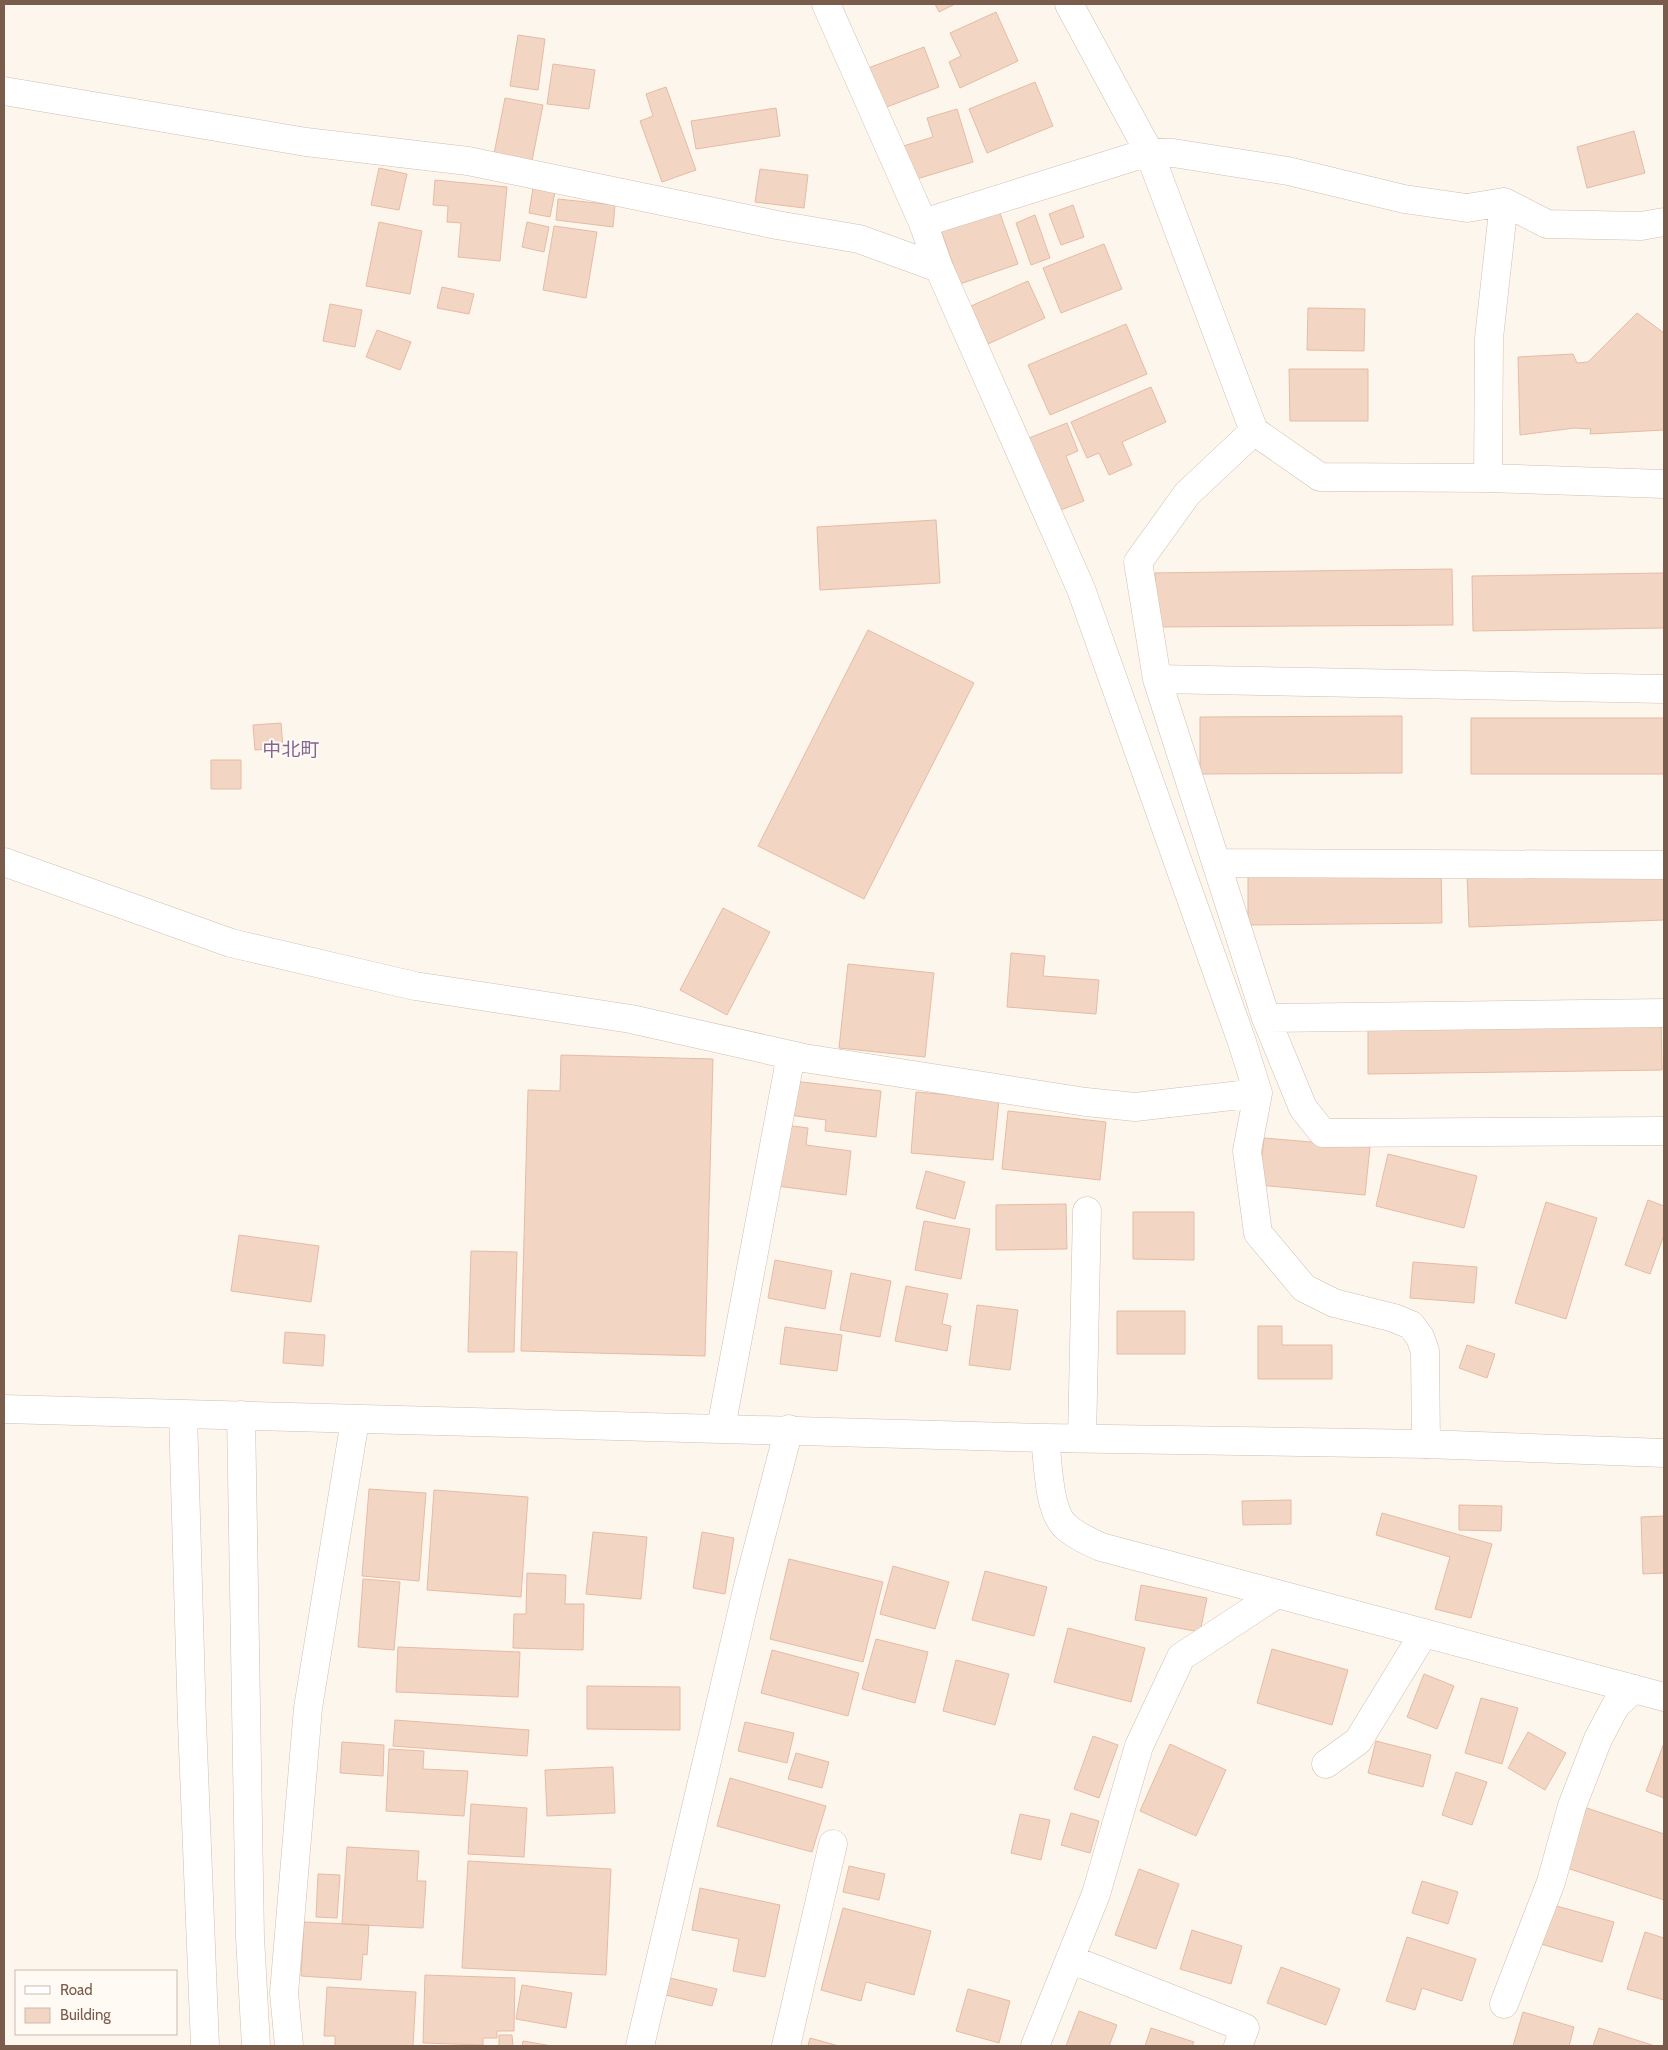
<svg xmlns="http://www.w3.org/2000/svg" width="1668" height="2050" font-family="Cabin,'Noto Sans JP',sans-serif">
  <rect width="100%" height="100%" fill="#fdf6ec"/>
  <!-- building -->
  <path fill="#f3d5c3" stroke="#e6bba3" d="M935,4h20l-16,8z
    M996,12l22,49 -58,27 -11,-26 12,-6 -11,-23z
    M518,35l27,4 -7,51 -28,-4z
    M924,47l15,40 -60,23 -16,-40z
    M553,64l42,6 -6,39 -42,-5z
    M1035,82l18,44 -66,27 -18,-44z
    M666,87l30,83 -34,12 -22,-61 13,-5 -7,-22z
    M505,98l38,7 -12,61 -38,-7z
    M776,108l4,28 -84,13 -5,-28z
    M957,109l16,53 -63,19 -10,-34 33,-10 -6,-19z
    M1634,131l11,42 -58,15 -10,-41z
    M379,168l28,6 -8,36 -28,-5z
    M760,169l48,6 -4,33 -49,-6z
    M435,180l72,7 -7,74 -42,-4 3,-34 -14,-1 1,-16 -15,-1z
    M533,188l22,4 -5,25 -21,-4z
    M558,199l57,6 -2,22 -57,-7z
    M1073,205l11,32 -23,8 -12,-31z
    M998,208l20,56 -58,20 -20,-56z
    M1035,215l15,43 -19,7 -15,-42z
    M379,222l43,9 -12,63 -44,-8z
    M527,222l22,5 -5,25 -22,-5z
    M554,226l43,6 -11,66 -43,-8z
    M1104,244l18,45 -61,24 -18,-45z
    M1028,281l17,37 -57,26 -17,-38z
    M442,287l32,7 -5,20 -32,-6z
    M330,304l32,6 -7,37 -32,-6z
    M1308,308l57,1 -1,42 -57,-1z
    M1637,313l27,20v97l-74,4 1,-5 -17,-1 -54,7 -2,-78 55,-3 4,9 11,-1z
    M1126,324l21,50 -97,41 -22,-50z
    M377,330l34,12 -11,28 -34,-13z
    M1289,369h79v52h-78z
    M1151,387l15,35 -44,20 10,23 -23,10 -10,-22 -12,5 -16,-36z
    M1067,423l11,28 -12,5 18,45 -31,12 -29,-73z
    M936,520l4,63 -120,7 -3,-63z
    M1452,569l1,56 -297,2 -1,-54z
    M1664,573v55l-191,3 -1,-55z
    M868,630l106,53 -110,216 -106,-53z
    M1402,716v57l-202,1v-57z
    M1471,718h193v56h-193z
    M281,723l2,25 -28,2 -2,-25z
    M211,760h30v29h-30z
    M1441,868l1,55 -194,2v-55z
    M1664,868v52l-195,7 -2,-53z
    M723,908l47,24 -43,83 -47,-25z
    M1011,953l34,3 -2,20 56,4 -3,34 -89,-7z
    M848,964l86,9 -9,84 -86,-9z
    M1661,1018l1,52 -294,4v-53z
    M561,1055l152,4 -8,297 -184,-5 7,-261 32,1z
    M793,1081l88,10 -5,46 -51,-6 1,-11 -37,-5z
    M916,1092l83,7 -6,61 -82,-7z
    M1008,1111l98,11 -6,58 -98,-11z
    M785,1125l23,3 -2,17 45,6 -5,44 -69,-9z
    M1264,1138l106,9 -5,48 -106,-10z
    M1388,1154l89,22 -13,52 -88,-22z
    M926,1171l39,11 -10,37 -39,-11z
    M1648,1200l16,6v29l-14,39 -25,-9z
    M1546,1202l51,16 -31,101 -51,-16z
    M1066,1204l1,45 -71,1v-45z
    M1133,1212h61v48l-61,-1z
    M924,1221l46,8 -9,50 -46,-9z
    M239,1235l80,11 -8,56 -80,-11z
    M471,1251l46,1 -3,100h-46z
    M775,1260l57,11 -7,38 -57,-11z
    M1413,1262l64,5 -3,36 -64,-5z
    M851,1273l40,8 -11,56 -40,-7z
    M906,1286l42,8 -6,30 9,2 -4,25 -52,-10z
    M977,1305l41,5 -8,60 -41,-5z
    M1117,1311h68v43h-68z
    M1258,1326h24v19h50v34h-74z
    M785,1327l57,8 -5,36 -57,-7z
    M285,1332l40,3 -2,31 -40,-3z
    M1467,1345l28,9 -8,24 -28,-10z
    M369,1489l57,4 -7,88 -57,-5z
    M434,1490l94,7 -7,100 -94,-7z
    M1291,1500v24l-48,1 -1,-24z
    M1459,1505l43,1 -1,25 -42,-1z
    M1382,1513l110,31 -21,74 -36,-9 15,-52 -74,-22z
    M1664,1516v57l-21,1 -2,-57z
    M593,1532l54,5 -6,62 -55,-5z
    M702,1532l32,6 -9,56 -32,-6z
    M789,1559l94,23 -20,80 -93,-23z
    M893,1566l56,16 -14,47 -55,-15z
    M985,1571l62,16 -13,49 -62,-16z
    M527,1573l39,2 -1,29h19l-1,46 -70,-2 1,-34h12z
    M363,1579l37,3 -6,68 -36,-3z
    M1141,1585l66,13 -7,34 -65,-12z
    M1068,1628l77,20 -14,54 -77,-20z
    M876,1639l52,13 -13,51 -53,-14z
    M398,1647l122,5 -2,45 -122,-5z
    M1272,1649l76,21 -16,55 -75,-22z
    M772,1650l87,23 -11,43 -87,-23z
    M956,1660l53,14 -14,51 -52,-14z
    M1424,1674l30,12 -17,43 -30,-12z
    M587,1686l93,1v43l-93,-1z
    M1481,1698l37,10 -16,56 -37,-11z
    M395,1720l134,10 -2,26 -134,-10z
    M745,1722l49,11 -7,30 -49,-12z
    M1528,1732l38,21 -21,37 -37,-22z
    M1093,1736l25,9 -19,53 -25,-9z
    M1376,1741l55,14 -8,32 -55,-14z
    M342,1742l42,3 -1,31 -43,-3z
    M1664,1743v55l-18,-7z
    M1170,1744l56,26 -30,66 -56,-25z
    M389,1749l35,2 -1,18 45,2 -4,45 -78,-5z
    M796,1753l33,9 -7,26 -34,-9z
    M613,1767l2,46 -68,3 -2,-46z
    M1456,1772l31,10 -15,43 -30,-10z
    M730,1778l96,28 -14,46 -95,-26z
    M471,1804l56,4 -3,49 -56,-3z
    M1584,1807l80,27v66l-100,-33z
    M1071,1813l28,8 -9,32 -29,-8z
    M1020,1814l30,6 -9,40 -30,-7z
    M347,1847l72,4 -2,30h9l-3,47 -81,-4z
    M468,1861l143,8 -5,106 -144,-7z
    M849,1866l36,8 -6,26 -36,-8z
    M1139,1869l40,15 -23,65 -41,-14z
    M318,1874l22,1 -3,43 -21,-1z
    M1422,1881l36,11 -10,32 -36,-11z
    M700,1888l80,17 -15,72 -32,-6 6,-32 -47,-9z
    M1553,1905l61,17 -12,40 -61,-18z
    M843,1908l88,23 -17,64 -48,-13 -5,19 -40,-11z
    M304,1922l65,3 -2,30 -4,-1 -2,26 -60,-4z
    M1192,1930l50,16 -11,38 -51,-15z
    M1645,1932l19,6v62l-37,-11z
    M1407,1937l69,22 -14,42 -40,-13 -7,22 -29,-9z
    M1281,1967l59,22 -14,36 -59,-22z
    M425,1975l90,3 -1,53h-17v7h-14v7l-60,-2z
    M670,1978l47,11 -5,17 -46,-11z
    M522,1985l50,8 -6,35 -50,-9z
    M327,1987l89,5 -3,54h-78v-10h-11z
    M968,1989l42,12 -11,42 -43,-12z
    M1079,2011l38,14 -8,21h-43z
    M1523,2012l51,15 -5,19h-56z
    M1151,2028l43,14 -2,4h-47z
    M1599,2028l56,18h-62z
    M499,2035h13l1,11h-14z
    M810,2038l29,8h-31z
    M523,2041l29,5h-30z"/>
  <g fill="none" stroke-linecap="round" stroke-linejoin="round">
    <defs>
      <path id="minor" d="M826,4l97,219 16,45 142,321 161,453 16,51 -11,58 11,82 46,55 30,15 60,15 17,7 9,12 5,14 1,93
        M1069,4l80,148 105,279 66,46 168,1 176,6
        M4,91l302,51 162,19 309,64 82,14 80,29
        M1504,202l43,22 94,2 23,-4
        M923,223l226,-71 24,1 115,18 116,28 63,9 37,-6 -15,136 -1,140
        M1254,431l-67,63 -49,68 19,117 109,339 37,90 20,25 341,-2
        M1157,679l507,10
        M4,862l227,81 184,43 216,33 173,39 282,44 49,5 123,-14
        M1217,863l447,2
        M1266,1018l398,-5
        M721,1428l70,-373
        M1082,1438l5,-227
        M1326,1764l32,-23 66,-108
        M1070,1959l175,69 -7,18
        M1504,2004l47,-122 21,-76 26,-67 18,-34 18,-16
        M289,2046l-5,-53 24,-285 47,-288
        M640,2046l108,-460 41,-157
        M786,2046l47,-202
        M1035,2046l61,-152 43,-148 42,-89 96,-63"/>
      <path id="tertiary" d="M4,1409l1041,29 381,6 238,9
        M183,1414l9,308 13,324
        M241,1415l9,522 6,109
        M1045,1438c3,22 3,70 19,87 10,10 24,16 37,22l563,150"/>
    </defs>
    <!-- minor casing -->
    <use href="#minor" stroke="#d1beb0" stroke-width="29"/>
    <!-- tertiary casing -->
    <use href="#tertiary" stroke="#d1beb0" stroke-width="29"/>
    <!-- minor -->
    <use href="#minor" stroke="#fff" stroke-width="28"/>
    <!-- tertiary -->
    <use href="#tertiary" stroke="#fff" stroke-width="28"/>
  </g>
  <g text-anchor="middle" stroke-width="4" stroke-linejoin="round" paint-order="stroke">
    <!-- quarter labels -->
    <g font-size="19" fill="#846695" stroke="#fffaf3">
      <text x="291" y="756">中北町</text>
    </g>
  </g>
  <!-- border -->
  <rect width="1668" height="2050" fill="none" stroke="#7a5c4d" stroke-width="10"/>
  <!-- legend -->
  <rect x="15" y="1970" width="162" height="65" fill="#fffaf3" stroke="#cabbb1"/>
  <rect x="25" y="1986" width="25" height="8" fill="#ffffff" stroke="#cabbb1"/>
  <text x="60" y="1995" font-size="15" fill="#7a5c4d">Road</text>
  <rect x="25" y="2008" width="25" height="15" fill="#f3d5c3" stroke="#cabbb1"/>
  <text x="60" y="2020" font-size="15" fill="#7a5c4d">Building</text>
</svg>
